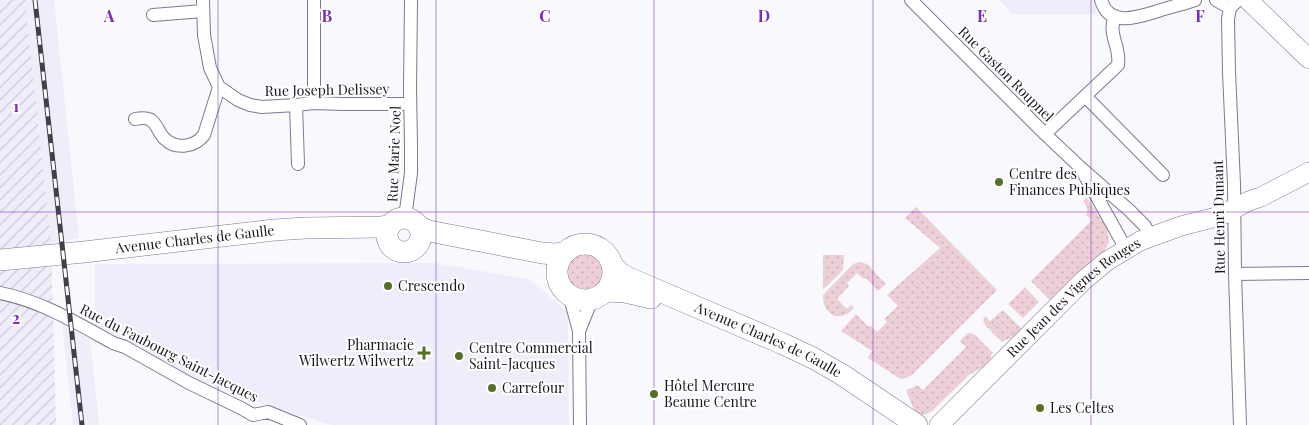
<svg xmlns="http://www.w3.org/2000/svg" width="1309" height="425" font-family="'Playfair Display',serif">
  <defs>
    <pattern id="industrial-furrows" width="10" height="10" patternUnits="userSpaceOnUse" patternTransform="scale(1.25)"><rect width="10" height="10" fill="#f0edfb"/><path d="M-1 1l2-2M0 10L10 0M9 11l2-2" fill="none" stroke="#cdcad7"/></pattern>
    <pattern id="grass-dots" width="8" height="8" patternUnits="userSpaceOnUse" patternTransform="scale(1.25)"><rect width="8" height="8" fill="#edd0d7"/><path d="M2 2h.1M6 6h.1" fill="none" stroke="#cab2b8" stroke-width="1.8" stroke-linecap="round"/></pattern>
  </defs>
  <rect width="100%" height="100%" fill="#f9f8fd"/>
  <!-- built -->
  <path fill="#f0edfb" d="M25,0h29l25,238 -28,5z
    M999,0h94l4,14h-85z
    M434,263l95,16 39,33 1,113h-238l-54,-16 -71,-26 -111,-52v-67z
    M62,323l28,16 9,86h-26z"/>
  <!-- industrial -->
  <path fill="url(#industrial-furrows)" d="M0,0h25l26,243 5,182h-56z"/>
  <!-- grass -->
  <path fill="url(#grass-dots)" d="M1086,197l21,31 2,14 -5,10 -52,50 -21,-21 61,-61 -6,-5c3,-6 1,-9 -3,-14z
    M916,207l81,83 -85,85 -9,4 -4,-1 -31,-20 4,-7 -31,-20 15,-17 13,13 1,-2 7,7 10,-10 -3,-3 14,-13 -11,-11 53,-47 -35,-30z
    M566 271a19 19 0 1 1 38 0a19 19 0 1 1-38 0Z
    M823,255h21l-1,15 -16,16 -4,3z
    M859,262l8,2 19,20 -8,7 -12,-13 -2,1 -7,-6 -10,10 2,3 -12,13 10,10 4,-4 3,3c-2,2 -4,4 -7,6 -14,8 -25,-6 -24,-19l30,-31z
    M1025,287l14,15 -16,16 -15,-14z
    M1003,310l20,20c-7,6 -14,9 -21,12l-17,-17 -2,-5 2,-4 5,5z
    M968,333l6,1 19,19 -2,2v4l-6,7 -16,9 -38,37c-6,3 -11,4 -16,1l-9,-23 8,-3 3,-2 6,5 43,-43 -6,-6z"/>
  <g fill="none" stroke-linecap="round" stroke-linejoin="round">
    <defs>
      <path id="street" d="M203,0l1,35 6,33 9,19 19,13 12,5 12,2 34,-2 18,-2 29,1h67
        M314,0v103
        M911,0l134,134 36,34 48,42 16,16 5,10
        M1101,0c8,28 37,17 57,11 12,-4 25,-7 37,-11
        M1216,0l14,8
        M1238,0l-8,8 -2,11 1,53 5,112 1,90 5,151
        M153,15l50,-4
        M1085,96l78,79
        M296,105l2,59
        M135,119c5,-1 11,-2 16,1 6,4 8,14 14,19 11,11 30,8 39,-4l15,-48
        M1045,134l73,-69c3,-19 -11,-30 -3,-49
        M1084,174l42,75
        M405,218l6,-45v-29l-1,-55 1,-89
        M1235,274l74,-1
        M0,293c41,8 77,30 113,50l12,4 64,36 52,25 12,7 15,-3 32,13
        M569,294l10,37 1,94
        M579,331l13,-32"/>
      <g id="secondary">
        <path d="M1248,0l61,59"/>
        <path id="s1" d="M939,425l145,-145 23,-19 33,-20 41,-15 39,-10 29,-15 12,-4 48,-25"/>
      </g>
      <g id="primary">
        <circle cx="404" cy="235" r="17"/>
        <path d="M419,227l10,4 113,22 13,1 11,-2"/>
        <circle cx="585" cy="272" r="28"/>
        <path id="s2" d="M0,260l84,-8 190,-22 32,-2 75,-1 9,-1"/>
        <path id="s3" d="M612,265l9,9 10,5 150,64 32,15 28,16 76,51"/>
        <path d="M605,291l20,1 26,6"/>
      </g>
    </defs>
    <!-- street casing -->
    <use href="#street" stroke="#7e7990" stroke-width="14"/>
    <!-- secondary casing -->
    <use href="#secondary" stroke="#7e7990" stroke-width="20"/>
    <!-- primary casing -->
    <use href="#primary" stroke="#7e7990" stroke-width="22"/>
    <!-- street -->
    <use href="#street" stroke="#fff" stroke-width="12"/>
    <!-- secondary -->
    <use href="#secondary" stroke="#fff" stroke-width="19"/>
    <!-- primary -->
    <use href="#primary" stroke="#fff" stroke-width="21"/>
    <defs>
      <path id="rail" d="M35,0l47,425"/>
    </defs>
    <!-- rail casing -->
    <use href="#rail" stroke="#413f48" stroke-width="5"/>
    <!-- rail -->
    <use href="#rail" stroke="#fff" stroke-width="3" stroke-dasharray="9" stroke-linecap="butt"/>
  </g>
  <!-- grid -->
  <path fill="none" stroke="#7b2cbf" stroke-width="1" stroke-opacity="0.55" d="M218,0v425M436,0v425M654,0v425M873,0v425M1091,0v425M0,212h1309"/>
  <!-- markers -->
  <g fill="#557024" stroke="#fff" stroke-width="2">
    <circle cx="999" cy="182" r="5"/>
    <circle cx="388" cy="286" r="5"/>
    <path d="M421.5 345.5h5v5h5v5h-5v5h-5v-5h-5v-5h5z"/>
    <circle cx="459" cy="356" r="5"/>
    <circle cx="492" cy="388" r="5"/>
    <circle cx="654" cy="394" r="5"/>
    <circle cx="1040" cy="408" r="5"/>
  </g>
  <g text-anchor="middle" stroke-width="4" stroke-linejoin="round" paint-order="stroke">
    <!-- street labels -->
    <g font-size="14" fill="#17151e" stroke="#fff">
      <text transform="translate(1006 74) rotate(45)" y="5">Rue Gaston Roupnel</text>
      <text transform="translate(327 90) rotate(-1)" y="5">Rue Joseph Delissey</text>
      <text transform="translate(394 154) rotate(-88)" y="5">Rue Marie Noel</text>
      <text transform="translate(1219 217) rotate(-91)" y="5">Rue Henri Dunant</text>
      <text dy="5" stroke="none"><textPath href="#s2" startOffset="196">Avenue Charles de Gaulle</textPath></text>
      <text dy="5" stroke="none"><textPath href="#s1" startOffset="186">Rue Jean des Vignes Rouges</textPath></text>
      <text dy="5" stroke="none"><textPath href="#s3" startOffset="174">Avenue Charles de Gaulle</textPath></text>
      <text transform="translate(169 353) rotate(27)" y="5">Rue du Faubourg Saint-Jacques</text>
    </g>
    <!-- poi labels -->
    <g font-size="14" fill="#17151e" stroke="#fff" text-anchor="start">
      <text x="1009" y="179">Centre des<tspan x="1009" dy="16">Finances Publiques</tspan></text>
      <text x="398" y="291">Crescendo</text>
      <text x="414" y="350" text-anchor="end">Pharmacie<tspan x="414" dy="16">Wilwertz Wilwertz</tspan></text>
      <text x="469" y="353">Centre Commercial<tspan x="469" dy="16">Saint-Jacques</tspan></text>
      <text x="664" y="391">Hôtel Mercure<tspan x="664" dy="16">Beaune Centre</tspan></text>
      <text x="502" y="393">Carrefour</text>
      <text x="1050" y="413">Les Celtes</text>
    </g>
  </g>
  <g font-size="16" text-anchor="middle" font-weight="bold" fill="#7b2cbf" stroke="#fff" stroke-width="4" stroke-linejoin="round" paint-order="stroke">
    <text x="109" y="22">A</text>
    <text x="327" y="22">B</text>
    <text x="545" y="22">C</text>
    <text x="764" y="22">D</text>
    <text x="982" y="22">E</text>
    <text x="1200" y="22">F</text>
    <text x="16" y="112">1</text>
    <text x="16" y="324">2</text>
  </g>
</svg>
